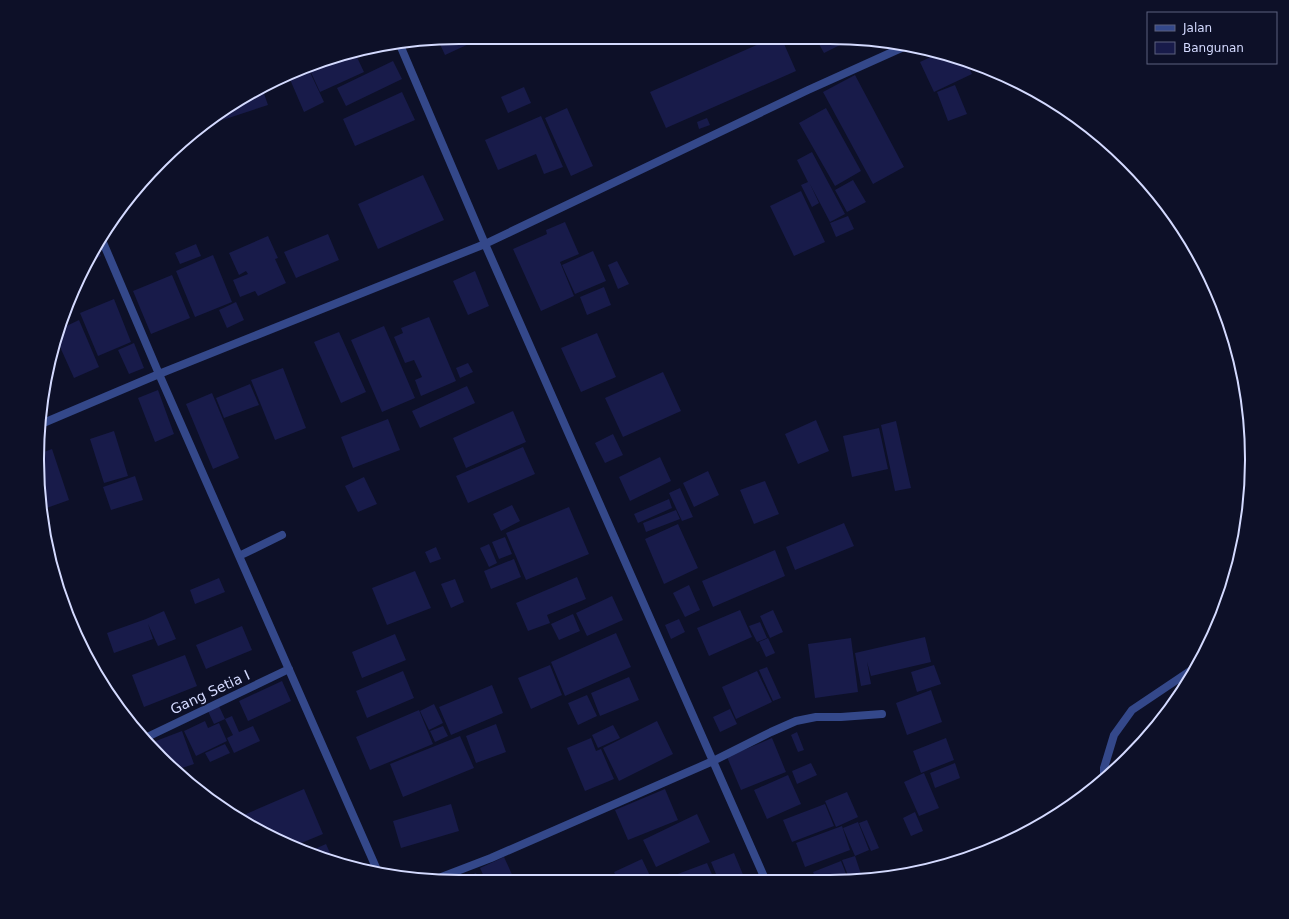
<svg xmlns="http://www.w3.org/2000/svg" width="1289" height="919" font-family="'DejaVu Sans',sans-serif">
  <rect width="100%" height="100%" fill="#0d1028"/>
  <!-- building -->
  <path fill="#181b4a" d="M460,37h24l-39,18 -7,-15z
    M775,37h6l15,34 -130,57 -16,-36z
    M815,37h15l22,2 -28,14z
    M350,51h4l10,21 -44,20 -12,-26z
    M939,53l27,9 6,12 -38,18 -14,-30z
    M393,61l9,18 -56,27 -9,-18z
    M308,68l16,34 -20,10 -15,-35z
    M855,75l49,92 -31,17 -50,-92z
    M955,85l12,29 -19,7 -11,-29z
    M524,87l7,16 -23,10 -7,-16z
    M262,88l6,17 -64,21 21,-18z
    M402,92l13,28 -60,26 -12,-27z
    M567,108l26,58 -22,10 -26,-58z
    M826,108l35,63 -26,15 -36,-63z
    M541,116l22,51 -19,7 -8,-20 -38,16 -13,-30z
    M707,118l3,7 -11,4 -2,-7z
    M812,152l33,62 -15,8 -20,-38 9,19 -7,4 -11,-22 7,-3 -11,-22z
    M423,175l21,45 -66,29 -20,-45z
    M853,180l13,22 -19,10 -12,-22z
    M801,191l24,51 -31,14 -24,-50z
    M848,216l6,13 -18,8 -6,-14z
    M565,222l14,32 -19,8 14,34 -33,15 -28,-62 34,-15 -1,-4z
    M328,234l11,26 -43,18 -12,-26z
    M268,236l10,22 -3,1 11,24 -28,13 -3,-5 -15,6 -7,-17 15,-6 -2,-3 -7,4 -10,-22z
    M196,244l5,12 -21,8 -5,-11z
    M97,248l4,8 -14,7z
    M593,251l13,30 -31,13 -13,-29z
    M213,255l19,47 -37,15 -19,-46z
    M617,261l12,23 -11,5 -10,-24z
    M475,271l14,35 -21,9 -15,-34z
    M172,275l18,43 -39,16 -18,-43z
    M604,287l7,18 -24,10 -7,-18z
    M114,299l17,43 -33,14 -18,-43z
    M236,302l8,18 -17,8 -8,-18z
    M429,317l27,64 -35,15 -6,-16 7,-3 -8,-17 -9,3 -11,-26 9,-4 -2,-5z
    M79,320l20,47 -25,11 -18,-40 2,-8z
    M384,326l31,72 -33,14 -31,-72z
    M339,332l27,60 -25,11 -27,-61z
    M597,333l19,44 -35,15 -20,-44z
    M134,343l10,25 -15,6 -11,-24z
    M468,363l5,9 -13,6 -4,-10z
    M283,368l23,60 -31,12 -24,-60z
    M663,372l18,39 -58,26 -18,-39z
    M250,384l9,21 -35,13 -8,-20z
    M467,386l8,17 -55,25 -8,-17z
    M158,390l16,44 -19,8 -17,-44z
    M212,393l27,65 -26,11 -27,-65z
    M513,411l13,31 -60,26 -13,-30z
    M388,419l12,31 -47,18 -12,-31z
    M816,420l13,31 -31,13 -13,-30z
    M896,421l15,67 -16,3 -14,-66z
    M879,428l9,41 -36,8 -9,-41z
    M114,431l14,45 -24,7 -14,-44z
    M613,434l10,21 -18,8 -10,-20z
    M523,447l12,27 -67,29 -12,-27z
    M52,449l17,51 -28,10v-57z
    M660,457l11,24 -41,20 -11,-24z
    M708,471l11,24 -25,12 -11,-24z
    M135,476l8,24 -32,10 -8,-23z
    M364,477l13,27 -19,8 -13,-26z
    M765,481l14,33 -25,10 -14,-34z
    M680,488l13,29 -11,4 -13,-28z
    M669,499l3,9 -34,15 -4,-9z
    M512,505l8,16 -19,10 -8,-17z
    M569,507l20,47 -63,26 -20,-47z
    M676,510l4,9 -34,13 -3,-9z
    M844,523l10,23 -59,24 -9,-23z
    M678,524l20,44 -34,16 -19,-45z
    M505,537l7,17 -13,5 -7,-17z
    M489,544l8,19 -8,4 -9,-19z
    M436,547l5,12 -11,4 -5,-11z
    M775,550l10,26 -72,31 -11,-26z
    M514,559l7,18 -30,12 -7,-18z
    M415,571l16,37 -44,17 -15,-37z
    M577,577l9,22 -39,16 3,8 -22,8 -12,-28z
    M219,578l6,14 -30,12 -5,-14z
    M455,579l9,23 -13,6 -10,-24z
    M689,585l11,25 -15,7 -12,-24z
    M612,596l11,24 -36,16 -11,-23z
    M740,610l12,27 -43,19 -12,-28z
    M773,610l10,22 -13,6 -10,-22z
    M164,611l12,28 -18,7 -10,-22 5,15 -39,14 -7,-20 39,-14z
    M573,614l7,17 -21,9 -8,-16z
    M679,619l6,13 -14,7 -6,-14z
    M760,622l7,16 -10,4 -8,-16z
    M242,626l10,24 -46,19 -10,-24z
    M616,633l15,34 -66,29 -14,-34z
    M395,634l11,26 -44,18 -10,-26z
    M925,637l6,25 -60,14 -4,-14 4,22 -10,2 -6,-33z
    M768,638l7,15 -9,4 -7,-15z
    M851,638l7,54 -43,6 -7,-54z
    M185,655l12,31 -53,21 -12,-32z
    M550,665l12,30 -31,14 -13,-31z
    M934,665l7,19 -24,8 -6,-20z
    M767,667l14,31 -8,3 -14,-31z
    M403,671l11,27 -47,20 -11,-27z
    M757,671l15,31 -36,17 -14,-32z
    M629,677l10,23 -39,16 -9,-23z
    M282,681l9,20 -43,20 -9,-20z
    M492,685l11,28 -52,22 -12,-28z
    M931,690l11,32 -35,13 -11,-32z
    M587,695l10,21 -19,9 -10,-22z
    M218,704l7,15 -11,5 -7,-15z
    M434,704l9,19 -14,7 -9,-19z
    M730,709l7,15 -17,8 -7,-15z
    M419,710l14,34 -63,26 -14,-33z
    M232,716l7,16 14,-6 7,15 -26,12 -7,-15 6,-3 -8,-16z
    M205,721l3,7 11,-5 8,18 -31,15 -12,-25z
    M657,721l16,33 -54,27 -16,-33z
    M496,724l10,28 -30,11 -10,-27z
    M613,725l7,13 -22,10 -6,-13z
    M443,726l5,10 -13,6 -5,-11z
    M182,731l12,33 -18,6 -28,-26z
    M797,732l7,18 -6,2 -7,-17z
    M460,736l14,32 -71,29 -13,-33z
    M591,738l5,13 5,-2 13,30 -29,12 -18,-43z
    M772,738l14,34 -45,18 -14,-33z
    M946,738l8,22 -33,13 -8,-22z
    M225,744l5,9 -20,9 -5,-9z
    M811,763l6,12 -20,9 -5,-13z
    M955,763l5,15 -25,10 -5,-15z
    M924,773l15,35 -20,8 -15,-34z
    M788,775l13,29 -34,15 -13,-29z
    M304,789l19,45 -29,12 -22,-8 -33,-21z
    M665,789l13,31 -50,20 -13,-30z
    M847,792l11,25 -22,10 -11,-26z
    M451,804l8,27 -58,17 -8,-27z
    M825,804l9,22 -42,16 -9,-22z
    M915,812l8,19 -12,5 -8,-18z
    M697,814l13,28 -54,25 -13,-27z
    M867,820l12,28 -8,3 -12,-28z
    M858,822l11,28 -14,6 -12,-28z
    M842,826l8,24 -45,17 -9,-24z
    M326,844l8,18 -26,-10z
    M734,853l10,24 -6,2h-20l-7,-17z
    M855,856l6,18 -12,4 -7,-18z
    M504,857l11,24h-29l-6,-13z
    M642,859l10,21h-34l-4,-8z
    M841,861l7,18h-32l-3,-7z
    M707,863l7,16 -46,1 -1,-2z
    M476,873l4,8h-22z"/>
  <g fill="none" stroke-linecap="round" stroke-linejoin="round">
    <!-- minor -->
    <path stroke="#34488a" stroke-width="8" d="M400,45l85,199 280,635
      M102,240l57,134 219,498
      M41,424l118,-50 326,-130 323,-154 100,-45
      M239,556l43,-21
      M143,739l146,-70
      M1104,780v-12l10,-33 18,-25 64,-43
      M431,881l60,-23 222,-97 58,-29 25,-11 20,-4h25l41,-3"/>
  </g>
  <g text-anchor="middle" stroke-width="4" stroke-linejoin="round" paint-order="stroke">
    <!-- street labels -->
    <g font-size="14" fill="#d4daff" stroke="#0d1028">
      <text transform="translate(210 692) rotate(-25)" y="5">Gang Setia I</text>
    </g>
  </g>
  <!-- crop -->
  <path d="M0 0H1289V919H0ZM459 44H830A415 415 0 0 1 1245 459V460A415 415 0 0 1 830 875H459A415 415 0 0 1 44 460V459A415 415 0 0 1 459 44Z" fill="#0d1028" fill-rule="evenodd"/>
  <path fill="none" stroke="#d4daff" stroke-width="2" d="M459 44H830A415 415 0 0 1 1245 459V460A415 415 0 0 1 830 875H459A415 415 0 0 1 44 460V459A415 415 0 0 1 459 44Z"/>
  <!-- legend -->
  <rect x="1147" y="12" width="130" height="52" fill="#0d1028" stroke="#5d617e"/>
  <rect x="1155" y="25" width="20" height="6" fill="#34488a" stroke="#5d617e"/>
  <text x="1183" y="32" font-size="12" fill="#d4daff">Jalan</text>
  <rect x="1155" y="42" width="20" height="12" fill="#181b4a" stroke="#5d617e"/>
  <text x="1183" y="52" font-size="12" fill="#d4daff">Bangunan</text>
</svg>
